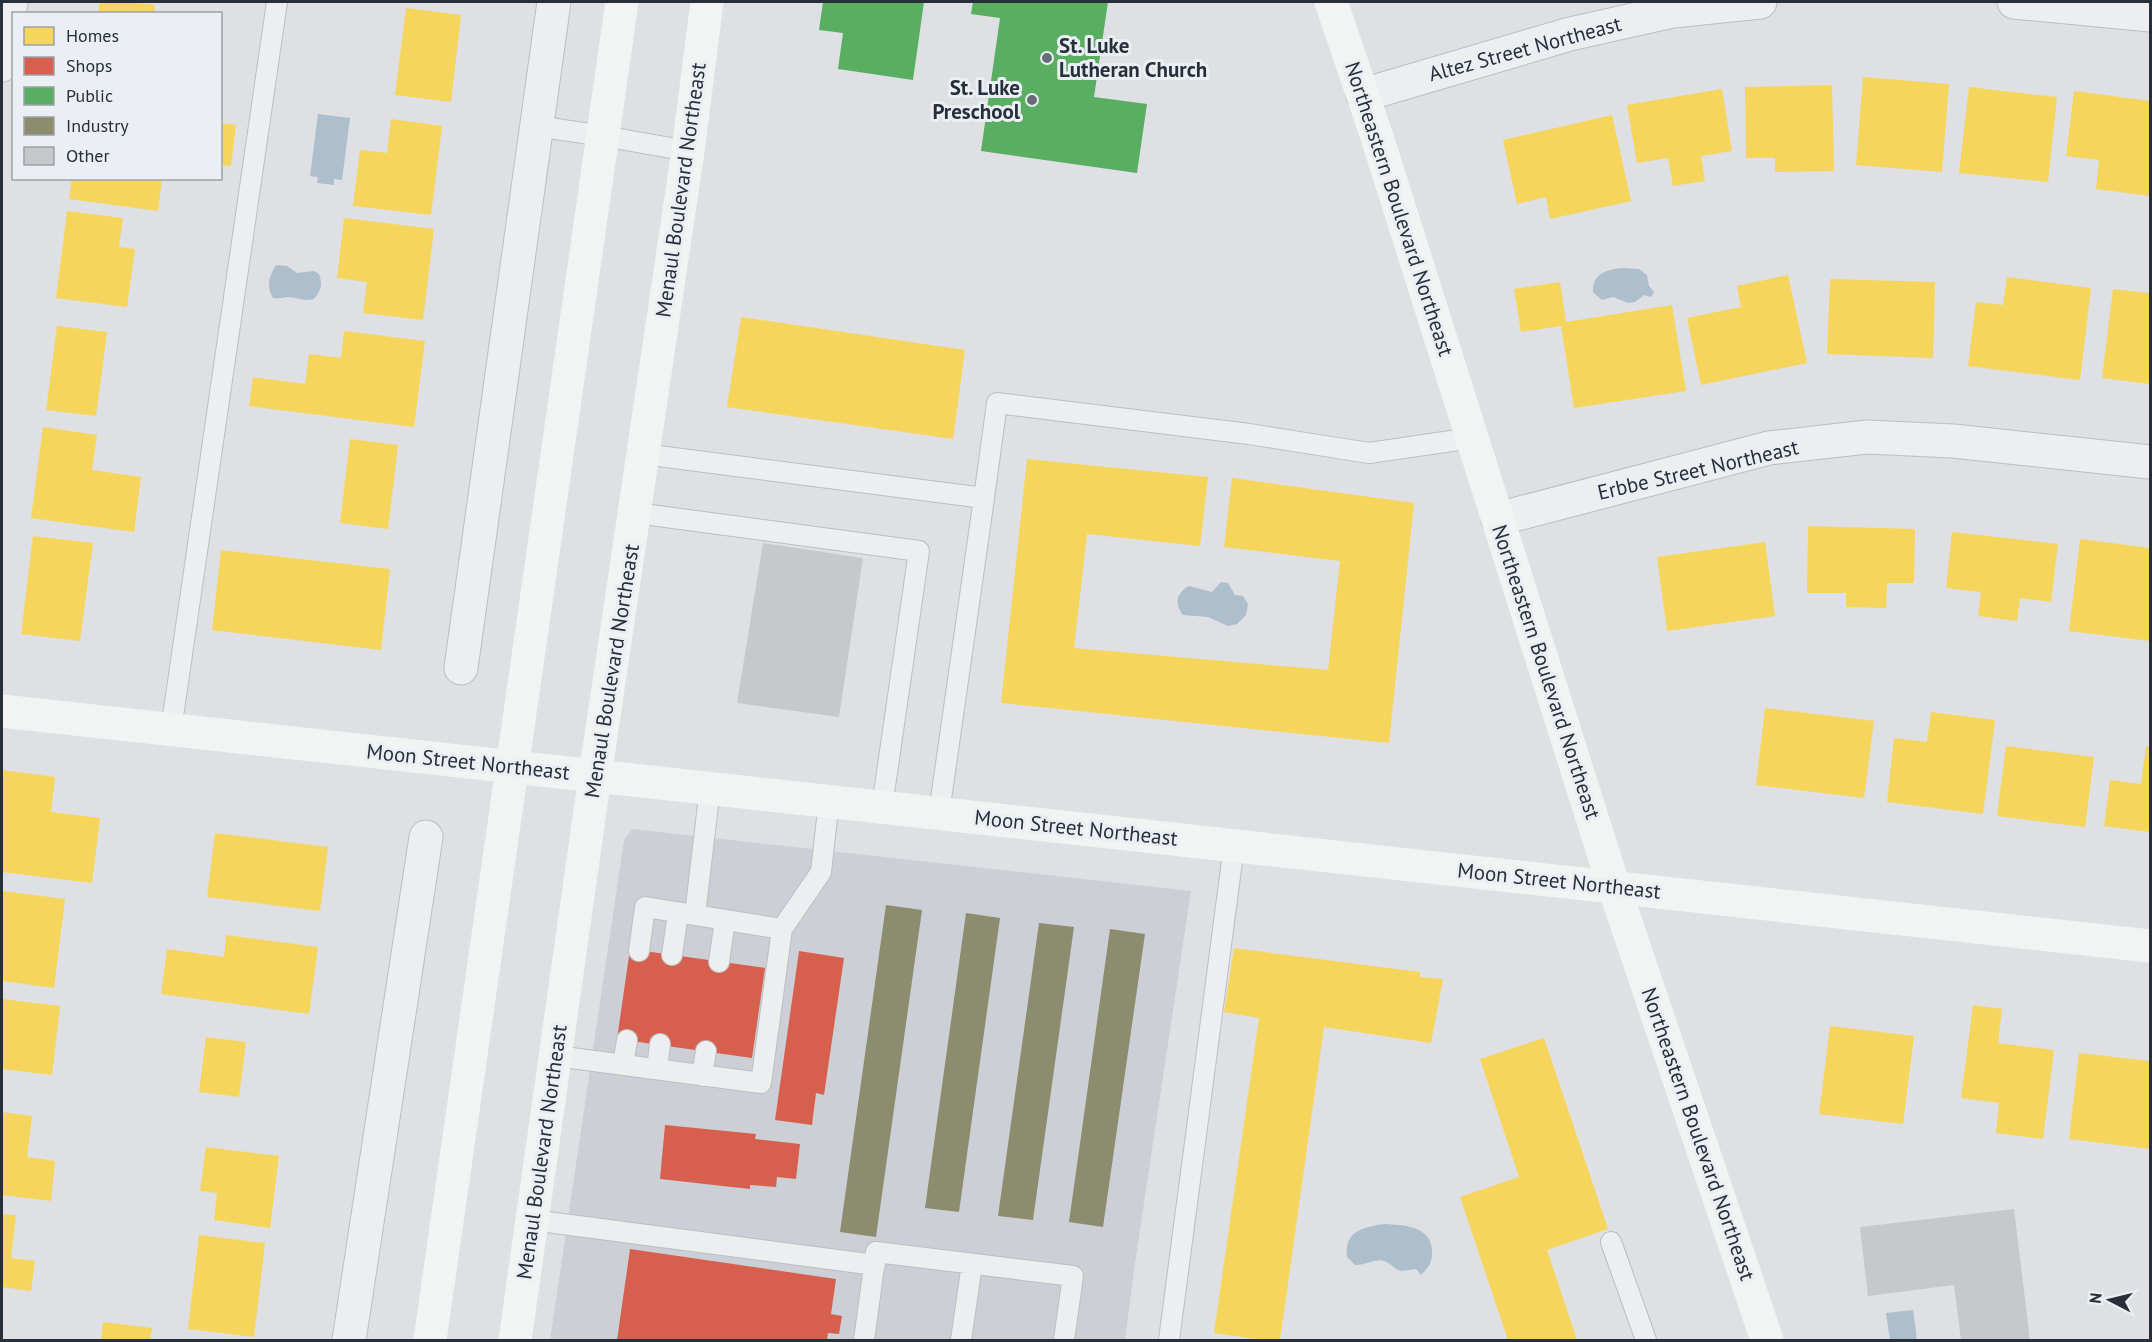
<svg xmlns="http://www.w3.org/2000/svg" width="2152" height="1342" font-family="'PT Sans',sans-serif">
  <rect width="100%" height="100%" fill="#dee0e3"/>
  <!-- built -->
  <path fill="#ccd0d6" d="M632,829l559,62 -56,372 -10,77h-575l74,-500z"/>
  <!-- water -->
  <path fill="#adbecd" d="M318,114l32,4 -8,62 -8,-1v6l-17,-2 1,-6 -8,-1z
    M276,265l11,1 10,7 17,-2 5,3c4,11 2,16 -5,25 -14,3 -16,-2 -26,-2 -6,1 -9,2 -15,1 -7,-12 -4,-21 3,-33z
    M1621,268l18,1 8,6 2,11 5,6 -3,5 -7,-2 -9,7 -7,1 -15,-6 -11,3 -9,-8c-1,-17 12,-22 28,-24z
    M1221,582l7,1 7,12 8,1 5,8 -2,11 -9,9 -9,2 -20,-9 -25,-2c-9,-11 -7,-22 6,-29l23,6z
    M1385,1224c18,1 45,2 47,25 1,12 -3,18 -11,26l-5,-6 -15,2c-6,-2 -11,-8 -17,-10 -9,-3 -20,5 -29,4l-8,-8c-3,-26 16,-30 38,-33z
    M1913,1310l4,30h-27l-4,-27z"/>
  <!-- homes -->
  <path fill="#f6d55c" d="M100,2h26l29,3 -1,9h-56z
    M406,8l55,7 -10,87 -56,-7z
    M1863,77l86,7 -7,88 -86,-7z
    M1832,85l2,86 -59,1v-14h-29l-1,-71z
    M1969,87l88,10 -9,85 -89,-9z
    M1722,89l10,62 -31,5 4,25 -32,5 -5,-28 -31,5 -10,-58z
    M2074,91l76,10v95l-54,-7 3,-29 -33,-4z
    M1612,115l19,86 -81,18 -4,-22 -29,7 -14,-64z
    M391,119l51,7 -11,89 -78,-9 7,-56 27,3z
    M220,123l16,2 -5,41 -11,-1z
    M72,178h90l-4,33 -89,-12z
    M67,211l56,7 -4,29 16,2 -8,58 -71,-9z
    M344,218l90,11 -11,91 -60,-7 4,-31 -30,-4z
    M1788,275l19,88 -106,22 -14,-67 54,-11 -4,-21z
    M2007,277l84,11 -11,92 -112,-14 8,-64 27,3z
    M1830,279l105,3 -2,76 -106,-4z
    M1560,282l6,40 106,-17 14,86 -112,17 -13,-82 -40,6 -7,-43z
    M2113,289l37,4v91l-48,-6z
    M741,317l224,33 -12,89 -226,-32z
    M57,326l50,6 -11,84 -50,-6z
    M344,331l81,10 -11,86 -165,-21 4,-29 52,7 4,-30 32,4z
    M43,427l54,8 -5,35 49,7 -7,55 -103,-14z
    M350,439l48,6 -10,84 -48,-6z
    M1027,459l181,18 -8,69 -113,-12 -13,114 254,22 12,-109 -116,-14 8,-69 182,25 -25,240 -388,-40z
    M1808,526l107,3 -1,54h-27l-1,25 -40,-1v-14h-39z
    M1952,532l106,12 -7,58 -31,-4 -3,23 -39,-5 3,-24 -35,-4z
    M33,536l60,7 -13,98 -59,-7z
    M2080,539l70,9v93l-81,-10z
    M1765,542l10,74 -108,15 -10,-74z
    M221,550l169,19 -9,81 -169,-20z
    M1765,708l109,13 -10,77 -108,-13z
    M1931,712l64,8 -12,94 -96,-12 7,-64 33,4z
    M2006,746l88,11 -9,70 -88,-11z
    M2146,746l4,1v85l-46,-6 6,-46 31,4z
    M2,770l53,7 -4,35 49,6 -8,65 -90,-11z
    M215,833l113,14 -8,64 -113,-14z
    M2,891l63,8 -11,89 -52,-7z
    M226,935l92,12 -9,67 -148,-20 6,-45 57,8z
    M1234,948l186,24v5l23,2 -12,64 -107,-16 -44,313h-17l-49,-7 45,-315 -35,-6z
    M2,999l58,7 -8,69 -50,-6z
    M1973,1005l29,4 -4,34 56,7 -11,89 -47,-6 3,-30 -38,-5z
    M1830,1026l84,10 -11,88 -84,-10z
    M206,1037l40,5 -7,55 -40,-5z
    M1544,1038l64,191 -61,21 30,90h-69l-48,-143 59,-20 -39,-118z
    M2079,1053l71,8v88l-81,-10z
    M2,1112l30,4 -5,41 28,4 -4,40 -49,-6z
    M206,1147l73,9 -9,72 -56,-8 3,-27 -17,-2z
    M2,1214l14,1 -5,43 24,3 -4,30 -29,-4z
    M199,1235l66,8 -11,94 -66,-8z
    M103,1322l49,6 -2,12h-49z"/>
  <!-- shops -->
  <path fill="#d6604d" d="M630,949l135,19 -13,90 -135,-19z
    M799,951l45,7 -20,137 -8,-2 -4,32 -37,-5z
    M665,1125l91,9 -1,5 45,5 -4,35 -19,-2 -1,10 -26,-2v4l-90,-10z
    M630,1249l206,30 -5,35 11,2 -3,18 -11,-1 -1,7h-210z"/>
  <!-- public -->
  <path fill="#5aae61" d="M823,2h101l-11,78 -75,-11 5,-36 -24,-3z
    M973,2h135l-14,95 53,7 -10,69 -156,-22 19,-133 -29,-4z"/>
  <!-- industry -->
  <path fill="#8c8c6e" d="M886,905l36,5 -46,327 -36,-5z
    M966,913l34,5 -41,294 -34,-4z
    M1039,923l35,4 -41,293 -35,-4z
    M1110,929l35,5 -42,293 -34,-5z"/>
  <!-- building -->
  <path fill="#c6c8cb" d="M763,543l100,15 -24,159 -102,-14z
    M2014,1209l16,131h-69l-7,-55 -86,11 -8,-69z"/>
  <g fill="none" stroke-linecap="round" stroke-linejoin="round">
    <defs>
      <path id="lane" d="M536,126l67,10 85,15
        M643,454l341,44 13,-95 252,31 120,19 103,-15
        M636,513l283,38 -37,256
        M171,730l106,-728
        M939,813l45,-315
        M695,915l15,-127
        M782,929l39,-57 8,-71
        M672,955l6,-42
        M719,962l6,-42
        M556,1056l205,27 21,-154 -137,-22 -6,44
        M623,1064l4,-24
        M657,1069l3,-25
        M702,1076l4,-25
        M532,1220l343,45
        M1611,1242l35,98
        M864,1340l12,-88 197,24 -9,64
        M961,1340l11,-76
        M1169,1340l65,-494"/>
      <path id="street" d="M2014,2l136,13
        M2,65l9,-63
        M1363,95l207,-61 103,-23 87,-9
        M1498,519l271,-71 98,-11 86,4 197,21
        M461,668l93,-666
        M349,1340l77,-503"/>
    </defs>
    <!-- lane casing -->
    <use href="#lane" stroke="#bcbec1" stroke-width="22"/>
    <!-- street casing -->
    <use href="#street" stroke="#bcbec1" stroke-width="35"/>
    <!-- lane -->
    <use href="#lane" stroke="#edeef0" stroke-width="20"/>
    <!-- street -->
    <use href="#street" stroke="#edeef0" stroke-width="33"/>
    <!-- secondary -->
    <path stroke="#f2f4f4" stroke-width="33" d="M1331,2l46,135 237,750 153,453
      M2,711l2148,235
      M430,1340l192,-1338
      M515,1340l80,-564 93,-625 19,-149"/>
  </g>
  <!-- markers -->
  <g fill="#676d76" stroke="#ebeff3" stroke-width="2">
    <circle cx="1047" cy="58" r="6"/>
    <circle cx="1032" cy="100" r="6"/>
  </g>
  <g text-anchor="middle" stroke-width="6" stroke-linejoin="round" paint-order="stroke">
    <!-- poi labels -->
    <g font-size="21" font-weight="bold" fill="#272f3b" stroke="#ebeff3" text-anchor="start">
      <text x="1059" y="53">St. Luke<tspan x="1059" dy="24">Lutheran Church</tspan></text>
      <text x="1020" y="95" text-anchor="end">St. Luke<tspan x="1020" dy="24">Preschool</tspan></text>
    </g>
    <!-- street labels -->
    <g font-size="21" fill="#272f3b" stroke="#ebeff3">
      <text transform="translate(1525 49) rotate(-15)" y="7">Altez Street Northeast</text>
      <text transform="translate(681 190) rotate(-82)" y="7">Menaul Boulevard Northeast</text>
      <text transform="translate(1399 209) rotate(72)" y="7">Northeastern Boulevard Northeast</text>
      <text transform="translate(1698 470) rotate(-13)" y="7">Erbbe Street Northeast</text>
      <text transform="translate(612 671) rotate(-81)" y="7">Menaul Boulevard Northeast</text>
      <text transform="translate(1546 672) rotate(72)" y="7">Northeastern Boulevard Northeast</text>
      <text transform="translate(468 762) rotate(6)" y="7">Moon Street Northeast</text>
      <text transform="translate(1076 828) rotate(6)" y="7">Moon Street Northeast</text>
      <text transform="translate(1559 881) rotate(6)" y="7">Moon Street Northeast</text>
      <text transform="translate(1698 1134) rotate(71)" y="7">Northeastern Boulevard Northeast</text>
      <text transform="translate(542 1152) rotate(-82)" y="7">Menaul Boulevard Northeast</text>
    </g>
  </g>
  <!-- border -->
  <rect width="2152" height="1342" fill="none" stroke="#272f3b" stroke-width="6"/>
  <!-- legend -->
  <rect x="12" y="12" width="210" height="168" fill="#ebeff3" stroke="#9da2a9" stroke-width="1.5"/>
  <rect x="24" y="27" width="30" height="18" fill="#f6d55c" stroke="#9da2a9" stroke-width="1.5"/>
  <text x="66" y="42" font-size="18" fill="#272f3b">Homes</text>
  <rect x="24" y="57" width="30" height="18" fill="#d6604d" stroke="#9da2a9" stroke-width="1.5"/>
  <text x="66" y="72" font-size="18" fill="#272f3b">Shops</text>
  <rect x="24" y="87" width="30" height="18" fill="#5aae61" stroke="#9da2a9" stroke-width="1.5"/>
  <text x="66" y="102" font-size="18" fill="#272f3b">Public</text>
  <rect x="24" y="117" width="30" height="18" fill="#8c8c6e" stroke="#9da2a9" stroke-width="1.5"/>
  <text x="66" y="132" font-size="18" fill="#272f3b">Industry</text>
  <rect x="24" y="147" width="30" height="18" fill="#c6c8cb" stroke="#9da2a9" stroke-width="1.5"/>
  <text x="66" y="162" font-size="18" fill="#272f3b">Other</text>
  <!-- north arrow -->
  <g transform="translate(2110 1300) rotate(277)" stroke="#ebeff3" stroke-width="4.5" paint-order="stroke">
  <path d="M0-4.5L10 22L0 15L-10 22Z" fill="#272f3b"/>
  <text y="-9" font-size="16" font-weight="bold" text-anchor="middle" fill="#272f3b">N</text>
  </g>
</svg>
